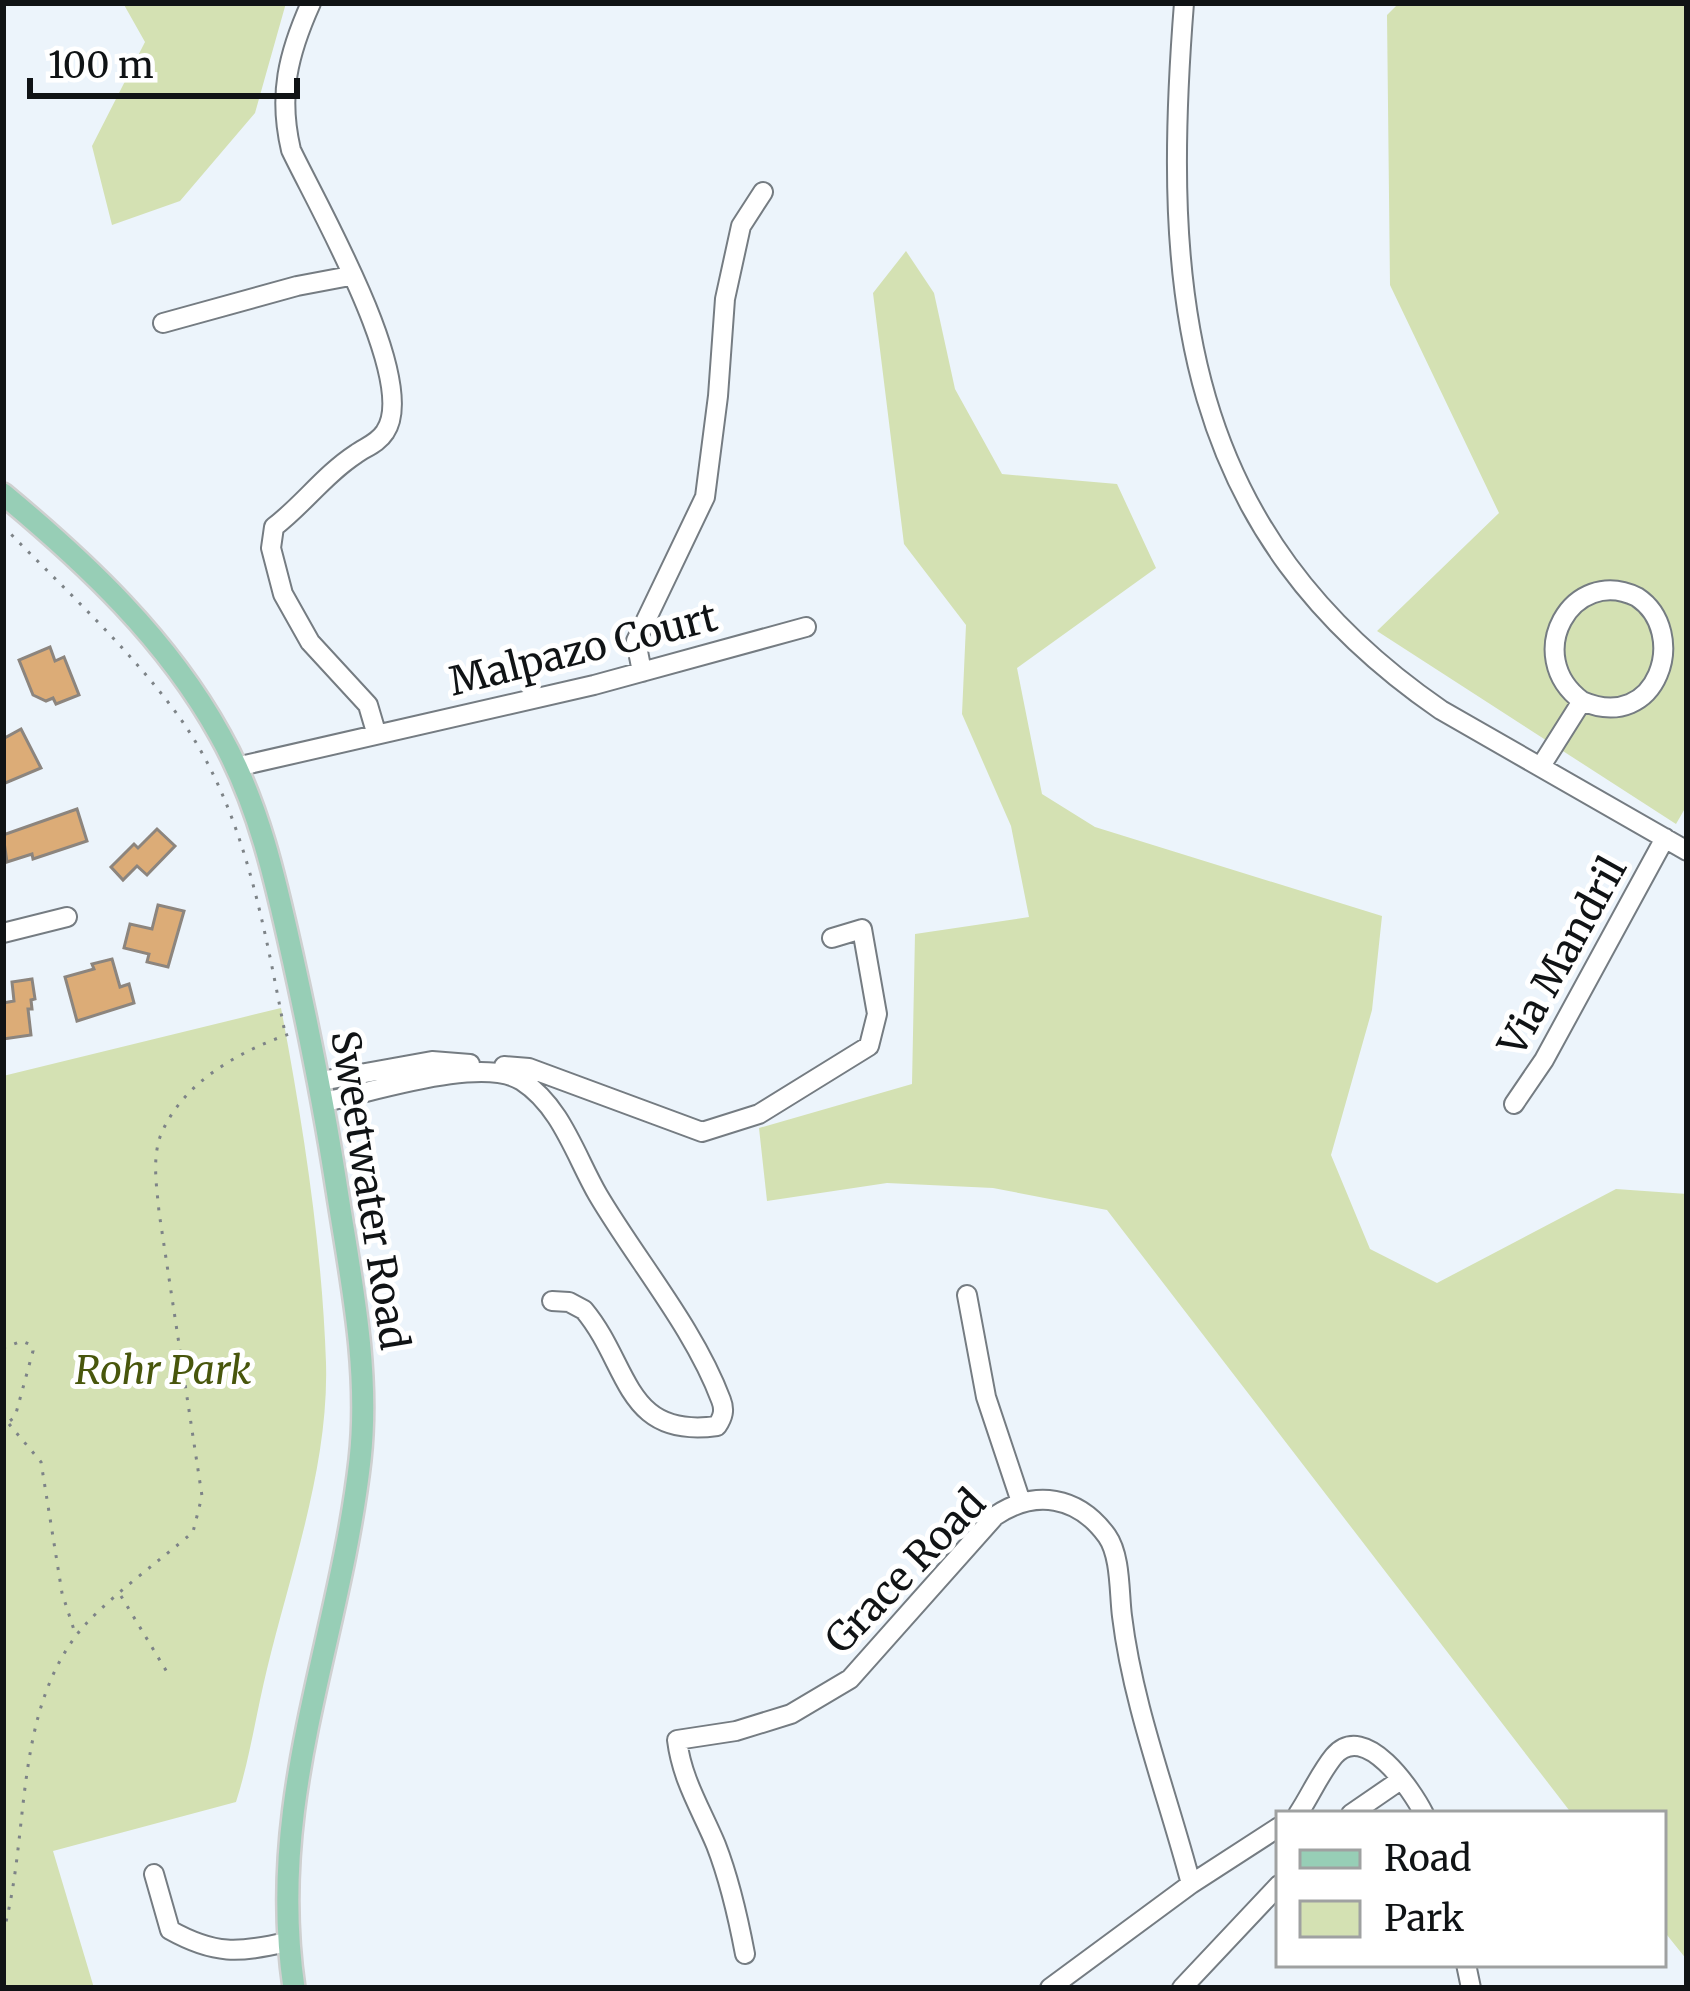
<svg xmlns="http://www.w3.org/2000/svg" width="1690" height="1991" font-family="Merriweather,serif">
  <rect width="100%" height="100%" fill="#ecf4fb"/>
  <!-- green -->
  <path fill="#d4e1b3" d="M123,3h163l-31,110 -75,88 -68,24 -20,-79 53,-104z
    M1399,3h288v802l-11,19 -299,-193 122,-118 -109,-228 -3,-270z
    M906,251l28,42 21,96 47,85 115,10 39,84 -139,100 25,126 53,33 287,89 -10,94 -41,145 39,94 67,34 179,-94 71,5v766l-24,-30v-116h-91l-465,-604 -114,-22 -106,-5 -120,18 -8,-73 153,-44 3,-150 114,-17 -18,-91 -49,-112 4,-89 -62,-81 -31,-251z
    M281,1008c22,116 41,237 45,355 3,102 -35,207 -59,306 -11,45 -17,89 -31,133l-183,49 41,137h-91v-912z"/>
  <!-- building -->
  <path fill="#dcac77" stroke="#8c857e" stroke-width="3" d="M50,647l5,14 9,-4 15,38 -23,9 -3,-6 -7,3 -13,-6 -14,-35z
    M21,729l20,39 -38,16v-45z
    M77,809l10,32 -54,18 -1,-5 -25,8 -4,-27z
    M157,829l18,17 -28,29 -10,-9 -14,14 -12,-13 23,-23 4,4z
    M158,905l26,6 -16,56 -21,-5 2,-8 -25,-6 6,-24 22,5z
    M112,959l8,28 9,-3 5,19 -57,18 -12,-44 29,-8 -2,-5z
    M32,979l3,20 -4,1 1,9h-4l3,26 -28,4v-36l11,-2 -2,-19z"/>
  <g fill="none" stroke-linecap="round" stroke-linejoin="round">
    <defs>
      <path id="minor" d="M311,3c-23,51 -33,92 -20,147 25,53 129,232 94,282 -7,11 -19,15 -29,22 -32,21 -53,51 -82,73l-3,21 12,46 27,48 58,63 8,27
        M1184,3c-23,291 -3,528 257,707l246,141
        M163,323l134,-37 53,-10
        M642,672l-6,-31 69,-144 13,-101 7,-97 16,-73 22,-34
        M1541,766l41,-65c76,33 108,-69 55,-104 -65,-32 -116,59 -55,104
        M236,767l358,-82 212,-58
        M3,933l64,-16
        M504,1066l25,2 173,64 57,-18 110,-68 8,-32 -15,-85 -30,9
        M321,1081l111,-20 38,3
        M324,1102c46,-9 158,-47 198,-21 39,25 54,76 76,114 39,66 96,133 123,205 4,10 2,17 -4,26 -93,13 -87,-61 -133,-116l-15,-8 -17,-1
        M1514,1104l30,-44 121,-222
        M967,1295l19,102 35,105
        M1298,1814c12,-18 22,-41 36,-58 31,-36 78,34 90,58
        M1351,1814l48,-33
        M154,1874l16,56c45,25 68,23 117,12
        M745,1954c-7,-37 -15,-73 -29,-109 -15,-36 -34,-65 -39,-105l59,-9 55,-17 59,-35 145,-163c40,-27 83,-20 112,20 14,20 12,57 15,80 11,91 46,180 69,268
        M1466,1964l5,24
        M1050,1988l141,-104 88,-57
        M1182,1988l97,-103"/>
      <path id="major" d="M3,494c83,69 164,145 217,241 39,69 56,147 73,224 17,77 32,153 44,231 14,90 33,179 23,270 -21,184 -94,337 -66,528"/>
    </defs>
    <!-- minor casing -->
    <use href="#minor" stroke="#757c82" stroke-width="22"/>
    <!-- major casing -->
    <use href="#major" stroke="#cfd0d0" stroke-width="26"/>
    <!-- path -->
    <path stroke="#7d8387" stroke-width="3" stroke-dasharray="3 9" stroke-linecap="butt" d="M3,526c59,61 124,120 174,188 67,91 87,212 108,319
      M3,1348l19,-7 9,4 2,6 -18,66 -12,9
      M9,1424l32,38 21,131 13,40
      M121,1596l49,81
      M3,1933c27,-96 10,-211 72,-296 23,-32 86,-77 118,-105l9,-36 -43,-284c-2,-24 -7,-51 1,-75 21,-54 78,-85 129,-103"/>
    <!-- minor -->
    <use href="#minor" stroke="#fff" stroke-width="18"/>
    <!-- major -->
    <use href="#major" stroke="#97ceb6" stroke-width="21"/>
  </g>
  <g text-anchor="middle" stroke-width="10" stroke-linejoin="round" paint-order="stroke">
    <!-- street labels -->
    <g font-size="39" fill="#101315" stroke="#fff">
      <text transform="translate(583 649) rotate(-14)" y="14">Malpazo Court</text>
      <text transform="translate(1562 956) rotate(-61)" y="14">Via Mandril</text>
      <text transform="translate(370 1190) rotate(81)" y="14">Sweetwater Road</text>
      <text transform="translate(905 1571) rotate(-46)" y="14">Grace Road</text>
    </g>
    <!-- park labels -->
    <g font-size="39" font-style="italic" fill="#48560c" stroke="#fff">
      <text x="163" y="1384">Rohr Park</text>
    </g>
  </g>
  <!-- border -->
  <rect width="1690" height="1991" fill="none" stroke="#101315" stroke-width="12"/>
  <!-- legend -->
  <rect x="1276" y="1811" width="390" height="156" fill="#ffffff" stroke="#9fa1a1" stroke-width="3"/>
  <rect x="1300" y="1850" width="60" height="18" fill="#97ceb6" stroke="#9fa1a1" stroke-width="3"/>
  <text x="1384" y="1871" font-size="36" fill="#101315">Road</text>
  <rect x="1300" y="1901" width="60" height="36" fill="#d4e1b3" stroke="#9fa1a1" stroke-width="3"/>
  <text x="1384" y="1931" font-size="36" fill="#101315">Park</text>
  <!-- scale -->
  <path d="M30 78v18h267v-18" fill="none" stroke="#101315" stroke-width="6"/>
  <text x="48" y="78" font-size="36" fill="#101315" stroke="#ffffff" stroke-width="9" paint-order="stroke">100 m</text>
</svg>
